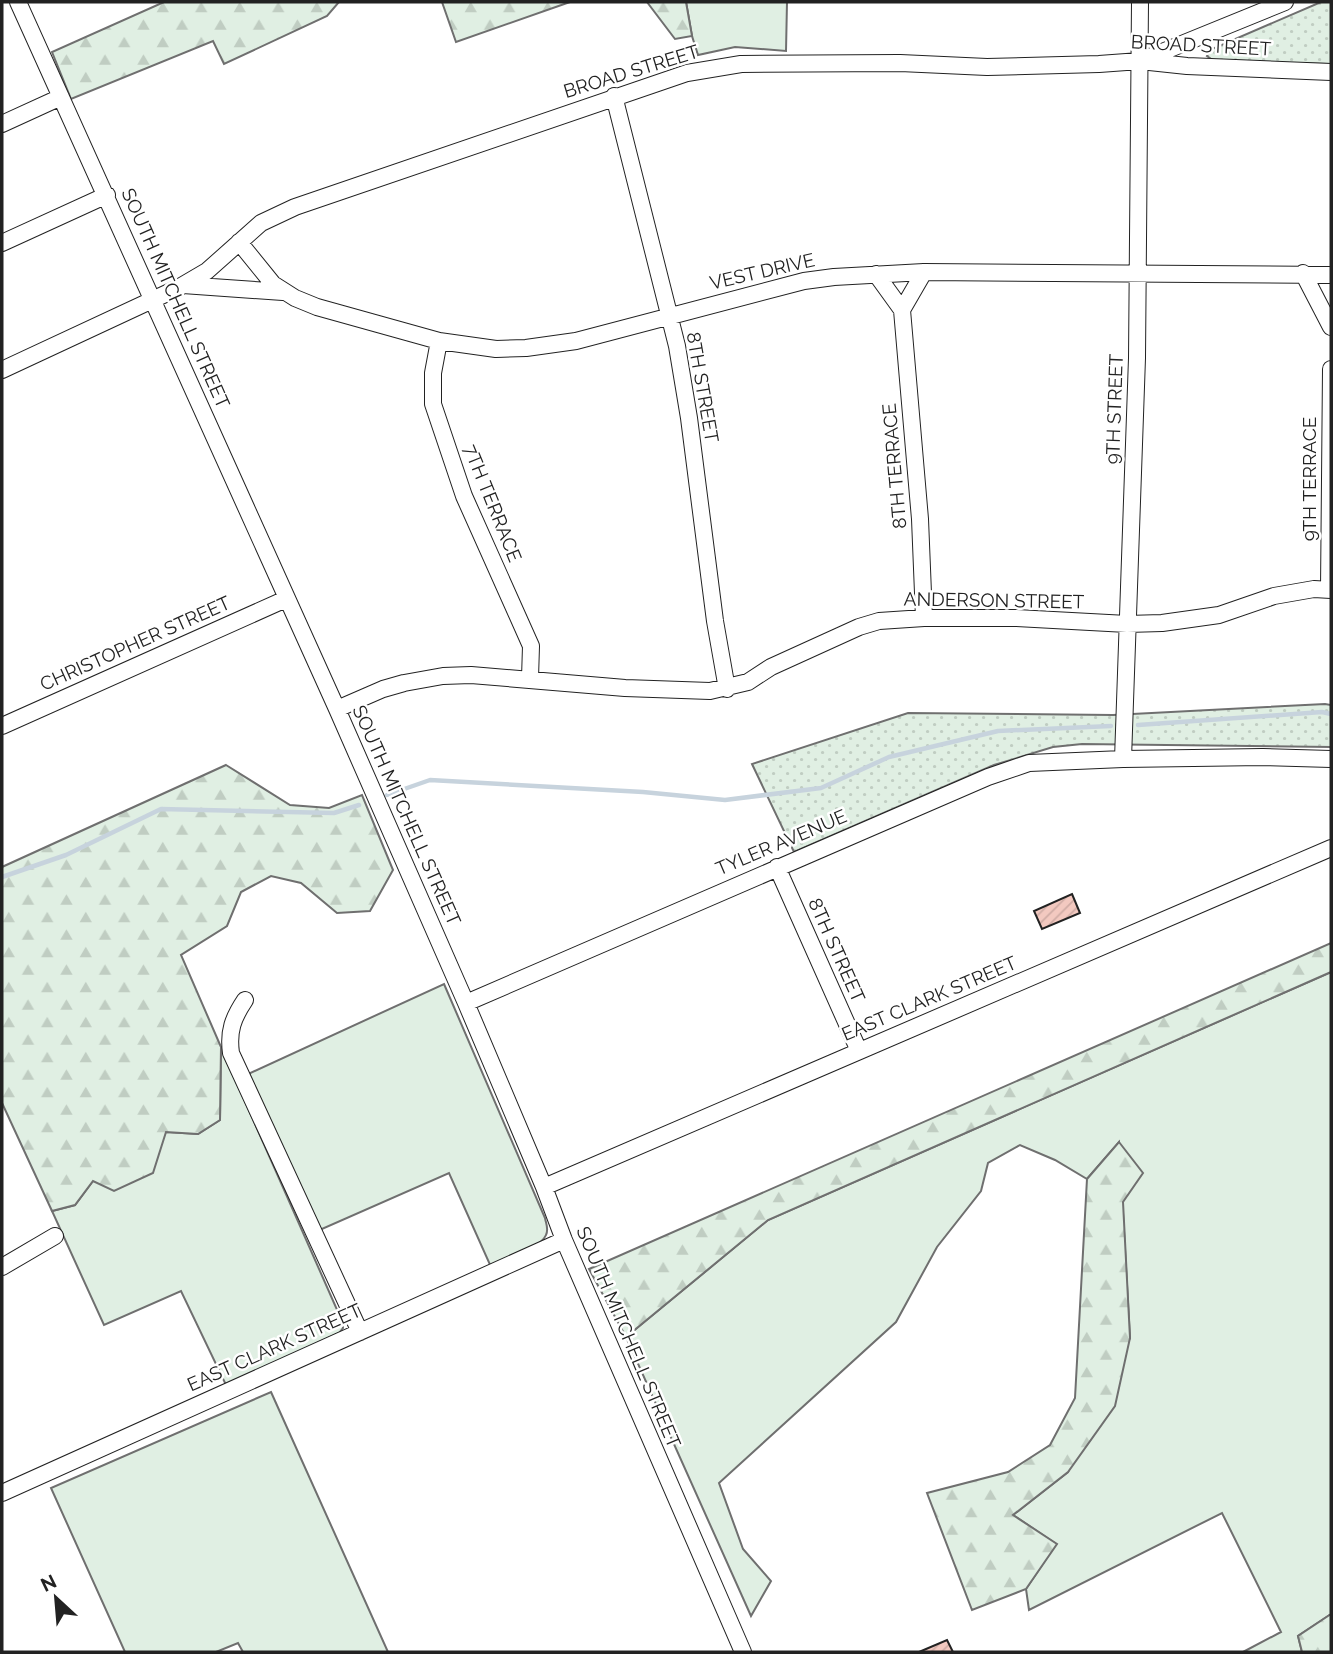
<svg xmlns="http://www.w3.org/2000/svg" width="1333" height="1654" font-family="Raleway,sans-serif">
  <defs>
    <pattern id="forest-firs" width="22" height="20" patternUnits="userSpaceOnUse" patternTransform="scale(1.75)"><rect width="22" height="20" fill="#e0efe3"/><path d="M5 1l3.5 6h-7zM16 11l3.5 6h-7z" fill="#c0cdc2"/></pattern>
    <pattern id="park-dots" width="8" height="8" patternUnits="userSpaceOnUse" patternTransform="scale(1.75)"><rect width="8" height="8" fill="#e0efe3"/><path d="M2 2h.1M6 6h.1" fill="none" stroke="#c0cdc2" stroke-width="1.8" stroke-linecap="round"/></pattern>
    <pattern id="building-hatch" width="6" height="6" patternUnits="userSpaceOnUse" patternTransform="scale(1.75)"><rect width="6" height="6" fill="#f3c9c0"/><path d="M-1 1l2-2M0 6l6-6M5 7l2-2" fill="none" stroke="#d0aca5"/></pattern>
  </defs>
  <rect width="100%" height="100%" fill="#fff"/>
  <!-- grass -->
  <path fill="#e0efe3" stroke="#6f6f6f" stroke-width="2" d="M686,2h101l-1,49 -51,-4 -37,8 -6,-19z
    M1331,972v642l-33,22 4,16h-59l38,-20 -59,-119 -193,97 -3,-21 30,-45 -43,-29 55,-43 62,-134 -11,-196 -32,37 -32,-19 -35,-15 -32,18 -7,28 -44,56 -41,75 -177,161 24,66 28,32 -20,35 -125,-279 142,-117z
    M444,984l101,234c1,6 4,11 1,17 -5,13 -42,26 -55,32l-42,-94 -127,56 -7,-1 -69,-153z
    M221,1047l121,274 1,7 -4,5 -113,52 -45,-94 -77,34 -52,-114 23,-6 18,-24 73,-49 32,2 22,-14z
    M271,1392l117,260h-145l-5,-9 -22,9h-91l-74,-164z"/>
  <!-- forest -->
  <path fill="url(#forest-firs)" stroke="#6f6f6f" stroke-width="2" d="M164,2h175l-12,14 -103,48 -11,-23 -142,58 -19,-47z
    M442,2h128l-114,40z
    M647,2h39l6,34 -17,3z
    M226,765l64,40 39,3 33,-13 31,75 -23,41 -33,2 -36,-30 -30,-7 -30,16 -14,34 -46,29 40,92 -1,73 -22,14 -32,-2 -13,41 -39,18 -21,-10 -18,24 -23,6 -50,-108v-236z
    M1331,943v29l-563,248 -142,117 -37,-68z
    M1119,1142l24,31 -20,29 7,136 -15,68 -47,66 -55,43 44,29 -31,45 -54,21 -45,-117 81,-21 42,-27 25,-47 12,-219z
    M1331,1614v38h-29l-4,-16z"/>
  <!-- park -->
  <path fill="url(#park-dots)" stroke="#6f6f6f" stroke-width="2" d="M1321,2h10v62l-117,-3 -7,-5 5,-7z
    M1325,704l6,1v42l-249,-3 -29,3 -59,18 -200,87 -42,-88 156,-51 205,2z"/>
  <g fill="none" stroke-linecap="round" stroke-linejoin="round">
    <!-- stream -->
    <path stroke="#c7d3dd" stroke-width="4.5" d="M1138,725l184,-13 9,2
      M387,795l43,-15 213,12 82,8 96,-12 68,-31 109,-26 113,-5
      M2,877l64,-22 95,-46 173,4 25,-8"/>
  </g>
  <!-- building -->
  <path fill="url(#building-hatch)" stroke="#222" stroke-width="2" d="M1072,894l8,19 -38,16 -8,-18z
    M947,1640l6,12h-34z"/>
  <g fill="none" stroke-linecap="round" stroke-linejoin="round">
    <defs>
      <path id="minor" d="M18,2l319,707 129,294 78,184 20,53 179,412
        M1145,59l140,-57
        M614,96l63,250 12,72 26,203 12,68
        M2,124l59,-27
        M239,242l34,42 22,14 22,9 122,34 57,8 30,-1 50,-7 228,-60 30,-4 90,-5 407,3
        M2,243l105,-48
        M1303,273l28,54
        M876,274l26,36 18,209 4,99
        M183,285l100,7
        M902,310l22,-38
        M439,341l-6,32v31l31,92 67,150 -1,32
        M2,370l176,-82 29,-17 54,-48 34,-16 392,-134 54,-9 159,-1 87,4 112,-3 41,-3 47,5 144,6
        M1329,590l2,-221
        M337,709l46,-20 21,-6 39,-7 28,-1 154,13 85,3 38,-9 23,-15 88,-40 20,-6 45,-3h92l111,6 35,-1 57,-8 55,-19 40,-7 17,1
        M2,726l284,-127
        M1123,759l14,-401 3,-356
        M777,867l82,184
        M245,1000c-12,18 -17,31 -14,53l129,279
        M466,1003l522,-226 41,-14 94,-4 140,-2 68,2
        M544,1187l787,-339
        M2,1267l53,-31
        M2,1493l562,-253"/>
    </defs>
    <!-- minor casing -->
    <use href="#minor" stroke="#222" stroke-width="18"/>
    <!-- minor -->
    <use href="#minor" stroke="#fff" stroke-width="16"/>
  </g>
  <g text-anchor="middle" stroke-width="5" stroke-linejoin="round" paint-order="stroke">
    <!-- street labels -->
    <g font-size="19" fill="#222" stroke="#fff">
      <text transform="translate(1201 45) rotate(3)" y="7">BROAD STREET</text>
      <text transform="translate(631 71) rotate(-17)" y="7">BROAD STREET</text>
      <text transform="translate(762 271) rotate(-13)" y="7">VEST DRIVE</text>
      <text transform="translate(176 298) rotate(66)" y="7">SOUTH MITCHELL STREET</text>
      <text transform="translate(703 387) rotate(80)" y="7">8TH STREET</text>
      <text transform="translate(1114 409) rotate(-88)" y="7">9TH STREET</text>
      <text transform="translate(894 466) rotate(-95)" y="7">8TH TERRACE</text>
      <text transform="translate(1309 479) rotate(-90)" y="7">9TH TERRACE</text>
      <text transform="translate(493 503) rotate(68)" y="7">7TH TERRACE</text>
      <text transform="translate(994 600) rotate(1)" y="7">ANDERSON STREET</text>
      <text transform="translate(135 643) rotate(-24)" y="7">CHRISTOPHER STREET</text>
      <text transform="translate(407 815) rotate(66)" y="7">SOUTH MITCHELL STREET</text>
      <text transform="translate(781 842) rotate(-23)" y="7">TYLER AVENUE</text>
      <text transform="translate(837 950) rotate(66)" y="7">8TH STREET</text>
      <text transform="translate(929 998) rotate(-23)" y="7">EAST CLARK STREET</text>
      <text transform="translate(629 1337) rotate(67)" y="7">SOUTH MITCHELL STREET</text>
      <text transform="translate(274 1347) rotate(-24)" y="7">EAST CLARK STREET</text>
    </g>
  </g>
  <!-- border -->
  <rect width="1333" height="1654" fill="none" stroke="#222222" stroke-width="7"/>
  <!-- north arrow -->
  <g transform="translate(56 1598) rotate(334)" stroke="#ffffff" stroke-width="5" paint-order="stroke">
  <path d="M0-5L12 26L0 18L-12 26Z" fill="#222222"/>
  <text y="-10" font-size="19" font-weight="bold" text-anchor="middle" fill="#222222">N</text>
  </g>
</svg>
